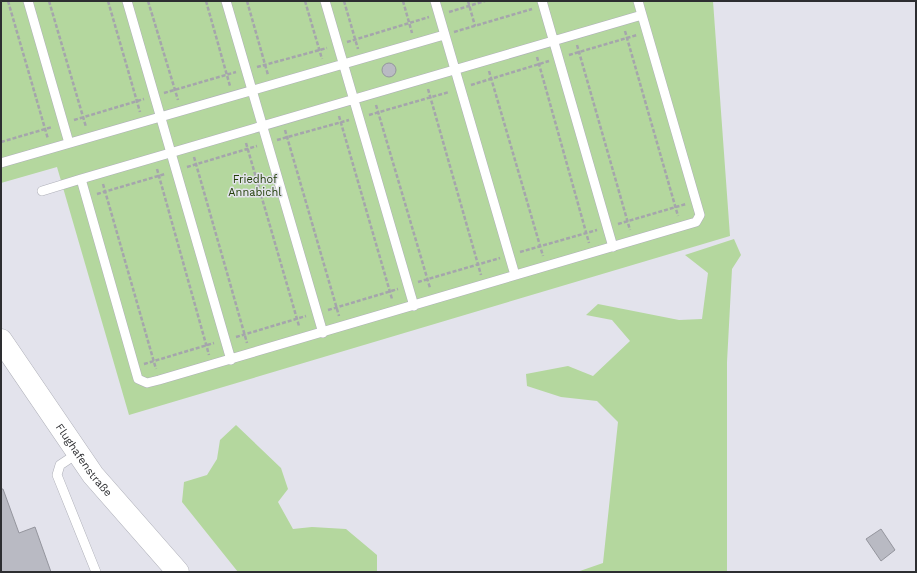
<svg xmlns="http://www.w3.org/2000/svg" width="917" height="573" font-family="'Work Sans',sans-serif">
  <rect width="100%" height="100%" fill="#e3e3ec"/>
  <!-- green -->
  <path fill="#b4d79e" d="M1,1h712l17,235 -601,179 -72,-248 -56,16z
    M734,239l7,16 -9,14 -5,93v210h-150l26,-9 15,-141 -21,-21 -36,-4 -34,-11 -1,-12 42,-8 25,10 37,-35 -18,-21 -26,-5 12,-11 81,16 23,-1 6,-46 -23,-18z
    M236,425l45,43 7,21 -10,13 15,27 19,-2 34,2 31,26v17h-139l-56,-70 2,-20 23,-7 10,-16 3,-19z"/>
  <!-- building -->
  <path fill="#b9bac3" stroke="#94959d" d="M382 70a7 7 0 1 1 14 0a7 7 0 1 1-14 0Z
    M1,489h2l16,44 16,-6 16,45h-50z
    M881,529l14,21 -14,11 -15,-22z"/>
  <g fill="none" stroke-linecap="round" stroke-linejoin="round">
    <defs>
      <path id="lane" d="M28,1l41,142
        M127,1l104,359
        M226,1l97,332
        M325,1l89,305
        M435,1l80,274
        M542,1l71,246
        M638,1l4,14 58,200 -4,7 -537,158 -12,3 -9,-4 -57,-200 561,-164
        M1,163l443,-128
        M42,191l39,-12
        M78,453l-18,12 -3,10 39,97"/>
      <g id="secondary">
        <path id="s1" d="M1,340l92,135 85,97"/>
      </g>
    </defs>
    <!-- lane casing -->
    <use href="#lane" stroke="#afb0b9" stroke-width="10"/>
    <!-- secondary casing -->
    <use href="#secondary" stroke="#afb0b9" stroke-width="23"/>
    <!-- path -->
    <path stroke="#a5a5ac" stroke-width="2.5" stroke-dasharray="4 2" stroke-linecap="butt" d="M8,1l40,138
      M49,1l37,126
      M108,1l32,111
      M148,1l30,99
      M206,1l24,85
      M247,1l21,74
      M305,1l17,58
      M344,1l14,48
      M403,1l9,32
      M468,1l7,25
      M449,12l36,-11
      M625,31l53,185
      M454,32l78,-23
      M347,42l82,-25
      M577,45l53,185
      M569,55l68,-20
      M537,57l52,186
      M257,67l70,-19
      M489,71l54,185
      M471,85l78,-24
      M428,89l53,186
      M164,93l72,-21
      M376,105l54,183
      M369,115l80,-23
      M339,116l53,183
      M74,120l70,-21
      M285,130l54,186
      M277,140l72,-20
      M1,142l51,-15
      M246,143l53,183
      M194,157l53,186
      M187,167l70,-21
      M157,169l52,186
      M103,184l53,185
      M97,194l68,-20
      M618,224l68,-20
      M520,252l77,-22
      M418,282l82,-24
      M328,310l70,-21
      M236,337l70,-21
      M144,364l70,-21"/>
    <!-- lane -->
    <use href="#lane" stroke="#fff" stroke-width="9"/>
    <!-- secondary -->
    <use href="#secondary" stroke="#fff" stroke-width="22"/>
  </g>
  <g text-anchor="middle" stroke-width="3" stroke-linejoin="round" paint-order="stroke">
    <!-- park labels -->
    <g font-size="11" fill="#223f08" stroke="#e3e3ec">
      <text x="255" y="183">Friedhof<tspan x="255" dy="13">Annabichl</tspan></text>
    </g>
    <!-- street labels -->
    <g font-size="11" fill="#2d2e31" stroke="#e3e3ec">
      <text dy="4" stroke="none"><textPath href="#s1" startOffset="146">Flughafenstraße</textPath></text>
    </g>
  </g>
  <!-- border -->
  <rect width="917" height="573" fill="none" stroke="#2d2e31" stroke-width="4"/>
</svg>
